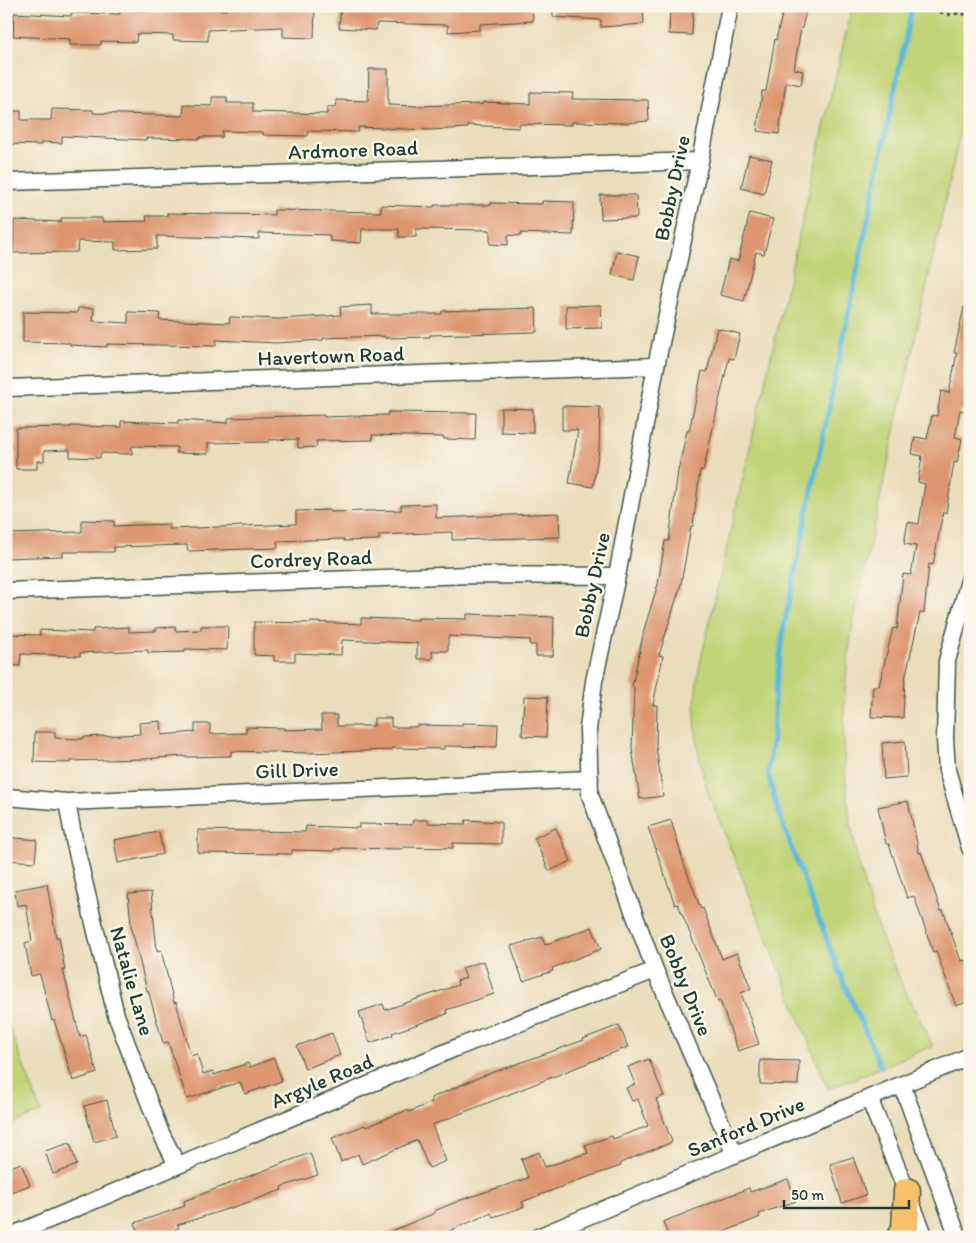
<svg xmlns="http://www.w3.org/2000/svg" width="976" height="1243" font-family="Itim,sans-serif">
  <rect width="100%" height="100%" fill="#fbf7ec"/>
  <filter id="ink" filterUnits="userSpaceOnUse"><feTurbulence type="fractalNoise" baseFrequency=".02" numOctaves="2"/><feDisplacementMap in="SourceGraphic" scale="10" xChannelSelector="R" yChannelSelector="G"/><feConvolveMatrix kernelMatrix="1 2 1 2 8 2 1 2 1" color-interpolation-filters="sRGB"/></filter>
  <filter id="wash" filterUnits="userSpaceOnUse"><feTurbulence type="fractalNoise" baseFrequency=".0096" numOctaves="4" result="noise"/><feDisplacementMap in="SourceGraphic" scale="20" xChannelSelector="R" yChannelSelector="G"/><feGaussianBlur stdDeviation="1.12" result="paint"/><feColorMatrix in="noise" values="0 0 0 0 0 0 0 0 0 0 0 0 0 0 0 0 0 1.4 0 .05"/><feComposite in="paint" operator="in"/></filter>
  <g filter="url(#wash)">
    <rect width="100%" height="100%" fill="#eaddba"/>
    <!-- green -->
    <path fill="#c1d477" stroke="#708856" d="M852,6h118v81l-115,527c-20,104 -14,212 22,311 15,42 36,81 56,121l-105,43 -119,-294c-15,-44 -18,-91 -8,-136z
      M6,1019l35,93 -35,14z"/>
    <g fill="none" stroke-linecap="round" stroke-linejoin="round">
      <!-- stream -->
      <path stroke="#5bb9d9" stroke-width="5" d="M881,1067l-38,-86 -50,-129 -17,-47 -8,-32 5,-38 2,-42 9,-68 128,-619"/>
    </g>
    <g id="blocks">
      <!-- building -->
      <path fill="#dd9670" d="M226,6h89l-1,32 -31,-1v-10l-75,3v11l-35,-1v-5l-36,-1 -1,8 -35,-1v4h-31v-6l-57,-3 1,-23 57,3v-3l49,1v-4l54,2v-4l53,2z
        M341,6h191l1,15 -53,3v6l-32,2v-7l-71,-2 -1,7 -37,-2z
        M553,6h90l1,18 -43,3v-7l-48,-3z
        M670,6h23l-1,29 -23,-1z
        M784,6h23l-5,22h-1l-7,41 9,2 -2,14 -15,-3 -7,52 -22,-3 5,-40h4l9,-52 1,1z
        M369,69h19v36l30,1 65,-2v-2l47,2v-12l43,1 -1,6 76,1 1,21 -22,2 -55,-1v3l-53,-1v4l-51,-3v3l-38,2 -72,-3v5l-50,-1v5l-45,-1v-3l-41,-1v6h-22v2l-54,-1v2l-84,-4v7l-21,-1v3l-35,-1v-23h2v-10h13v9h30l1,-11 41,1v3l90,3 1,-11 28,1v-9h15v6h26v9l74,2v-7l8,1 1,-8 32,1z
        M749,155l23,5 -8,34 -23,-6z
        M600,195h36l1,23 -36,1z
        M542,201l32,1 -1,33 -52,-2v3l-13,-1v10l-18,-1v-14l-74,-1v8h-17v-8h-37l-1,14 -31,-2v-6l-71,-2v6l-102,-3v13l-42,1v-8l-37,-1 -1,11 -64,1 1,-33 47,2v-4h41v4l45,-1 -1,-5h21v-3l107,2v-5l107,2v-7l53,2v-2h57v-2l51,1z
        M750,213l23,6 -9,35 -8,-2 -12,49 -24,-6 9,-36 9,2z
        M617,251l22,5 -5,24 -22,-5z
        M372,305v9h70v-3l94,-3 1,24 -107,3v2l-45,1 -1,-2 -61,2v2l-47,3 -60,-3v6l-109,-2v3l-37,-2v-2l-47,-1v-30l54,1 1,-5h16l-1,13 35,2v-11l32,1 -1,7 70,3 1,-6 49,2 62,-4 -1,-8z
        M601,305l1,23 -36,1v-23z
        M964,307h6v105l-10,-2 -5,27 7,2 -5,24 -3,-1 -8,51 -3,-1 -10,53 -4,-1 -5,49h-4l-15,66 -2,39 -32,-1 2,-31h6l14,-58 4,1 6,-55 8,1 5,-29 -12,-2 4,-22 11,2 6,-40 -7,-2 4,-26 -10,-2 3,-17 12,2 5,-24 5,1 4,-25 8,2 8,-40h-3z
        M717,328l23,6 -6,25 -5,-1 -26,113 -3,-1 -7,56h-2l-10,58 -22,71 4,1 -10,49h4l-1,41 7,50 -23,3 -8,-50 2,-62 -2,-1 13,-60 13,-42 7,-43h4l9,-70 9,-40h2l13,-60 5,1z
        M562,406l38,1 -1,42 -6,38 -24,-4 9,-53h-16z
        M501,408l32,1v24l-32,-1z
        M388,412l88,1 -1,27 -31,-1v-2l-72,-2 1,5 -57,1 1,6 -19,1v-9l-29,1v2l-61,1v11l-32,-1 1,-6 -45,-1v8l-32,-1v5l-30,-1v-7l-26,1v10h-7v8h-21v-41l55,-1v-1l50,1v-6l57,2v-3l50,3v-5l96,-3v2l64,-2z
        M436,504v14l123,-5 1,24 -108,3v-8l-73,3v5l-35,1v-2l-67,2 1,7 -90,3 -1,-6 -73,2v5h-51v4l-57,2v-24l76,-2v-12l32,1v5l55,-2v5l127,-5v-13l35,-1v2l70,-2v-5z
        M467,614l87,3 -1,39h-17v-11h-6v-5l-82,-4v15h-16v8h-15v-16l-75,-3 -1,15 -46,-2v8h-21v-5l-20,-1v-33l57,1v-1l50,2v-6l57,2v-2l49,1z
        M201,626h27l-1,24 -42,-1v3l-37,1v-3l-68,3v3l-59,-2 -1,12 -14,-1v-31l34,1v-5l53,2v-3l36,-2v5l27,-1v-3l19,-1v4l26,-1z
        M524,696l24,1 -2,40 -24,-1z
        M321,715h16v11h37v-8h17v9h25l1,-2 45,1v-3l36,1 -1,23 -53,-1v3l-53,-1v2l-83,3 -77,-2v5l-47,1v-1l-41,3 -73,2v2l-36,-1 1,-30h20v6l28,1v-2l57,-3 -1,-11 22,-2 1,14 33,-3v-8h15v10l36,-1v-6l38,1v2l38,-1z
        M905,741l2,36 -23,2 -2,-36z
        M908,801l11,52 2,-1 20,59 2,-1 18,51 4,-1 5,12v29l-14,5 -20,-55 -3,1 -19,-56 -7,2 -18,-54h-3l-8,-37z
        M413,820h15v3l37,1 1,-4 35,2v22l-48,-1v5l-50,-1v2l-62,-1v1h-7v2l-42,-1v4l-94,-1v-23l107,2 1,-6 53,2v-4l53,1z
        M671,820l13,44 17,45 2,-1 19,51 15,-6 14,36 -10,4 18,51 -21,7 -18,-50 -2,1 -40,-98 -3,1 -27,-78z
        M556,828l15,33 -22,10 -15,-33z
        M159,832l4,22 -45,9 -4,-23z
        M6,837l31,3 -2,22 -29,-2z
        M47,884l9,53h3l6,33h-2l17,67 6,-2 11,38 -24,8 -19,-61 -2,1 -12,-47 -9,2 -6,-33 7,-2 -6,-37 -9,2 -2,-16z
        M151,892l6,59 4,-1 13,53 2,-1 15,54 6,-2 6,20 10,-3 1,4 34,-12 2,4 24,-9 8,23 -37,13 -5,-12 -53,17 -19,-57 -5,1 -15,-53 -1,1 -14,-57h-1l-4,-40z
        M592,927l9,22 -49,19 1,3 -30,10 -12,-35 31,-9 3,8z
        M484,961l10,33 -48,16 1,4 -55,19 1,2 -23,8 -11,-31 24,-8 2,6 73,-25 -1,-4 9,-3 -4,-10z
        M619,1025l9,22 -196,78 14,36 -17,7 -12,-28 -55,24 -4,-10 -17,8 -9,-24 33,-13 1,2 41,-17 2,2 23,-10 -1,-4 49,-21 104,-37 -1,-1z
        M332,1033l8,22 -35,14 -8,-23z
        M649,1059l15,37 -8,3 16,43 -52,21 1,3 -39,13 -60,23 2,5 -31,10 -2,-4 -56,24h-58l58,-24 -1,-2 27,-11 67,-22 -7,-19 18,-7 6,15 43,-14 -3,-8 27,-9 1,3 35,-13 -10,-27 -6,2 -6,-13 9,-4 -7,-17z
        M760,1060l39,1 -1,24 -38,-1z
        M107,1100l9,36 -22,6 -10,-36z
        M70,1143l7,22 -24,9 -8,-23z
        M310,1153l8,22 -37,12 1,3 -39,14 -66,21 2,3 -5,2 2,7h-36l-5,-14 50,-17 -1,-5z
        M853,1157l13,38 -24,8 -12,-39z
        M21,1163l9,22 -24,9v-25z
        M788,1179l8,22 -37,13 1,3 -41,17 1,3h-51l-6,-15 86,-34 1,4z"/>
    </g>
  </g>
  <g filter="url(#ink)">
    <use href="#blocks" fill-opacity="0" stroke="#3d5548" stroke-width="1"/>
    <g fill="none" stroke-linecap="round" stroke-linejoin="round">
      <defs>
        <path id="street" d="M730,6l-30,155 -44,205 -39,210 -23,105 -6,48 2,66 65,175 80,185
          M6,182l694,-21
          M6,388l650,-22
          M970,577l-23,84 -2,78 2,31 23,78
          M6,591l464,-16 147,1
          M6,797l61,5 523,-23
          M67,802l7,38 42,175 44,116 17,34
          M902,1085l56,152
          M869,1098l56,139
          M8,1237l450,-190 197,-77
          M538,1237l432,-181"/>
        <path id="primary" d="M901,1237l4,-9 2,-37"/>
      </defs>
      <!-- street casing -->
      <use href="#street" stroke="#3d5548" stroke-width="19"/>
      <!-- primary casing -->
      <use href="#primary" stroke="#3d5548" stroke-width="29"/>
      <!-- path -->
      <path stroke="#3d5548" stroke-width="3" stroke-dasharray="4 4" stroke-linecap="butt" d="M916,6l36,9 6,-2 12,2"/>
      <!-- street -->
      <use href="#street" stroke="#fff" stroke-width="16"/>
      <!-- primary -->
      <use href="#primary" stroke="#f7c06b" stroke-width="26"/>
    </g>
  </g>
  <g text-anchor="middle" stroke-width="5" stroke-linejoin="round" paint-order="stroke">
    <!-- street labels -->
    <g font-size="21" fill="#1f3d34" stroke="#fbf7ec">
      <text transform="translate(353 150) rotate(-2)" y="7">Ardmore Road</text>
      <text transform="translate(672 188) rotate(-78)" y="7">Bobby Drive</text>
      <text transform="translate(331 356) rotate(-2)" y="7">Havertown Road</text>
      <text transform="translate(311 559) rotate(-2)" y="7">Cordrey Road</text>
      <text transform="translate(592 585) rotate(-78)" y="7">Bobby Drive</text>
      <text transform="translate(297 770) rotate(-2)" y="7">Gill Drive</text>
      <text transform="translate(132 981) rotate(74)" y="7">Natalie Lane</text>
      <text transform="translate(686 985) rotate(68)" y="7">Bobby Drive</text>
      <text transform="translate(322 1081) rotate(-23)" y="7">Argyle Road</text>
      <text transform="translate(746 1127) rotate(-23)" y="7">Sanford Drive</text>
    </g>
  </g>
  <!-- margin -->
  <rect width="976" height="1243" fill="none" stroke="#fbf7ec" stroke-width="25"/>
  <!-- scale -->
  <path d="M784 1200v8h125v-8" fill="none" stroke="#1f3d34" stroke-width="2.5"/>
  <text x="791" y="1200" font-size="15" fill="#1f3d34" stroke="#fbf7ec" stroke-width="4" paint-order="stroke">50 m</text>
</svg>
